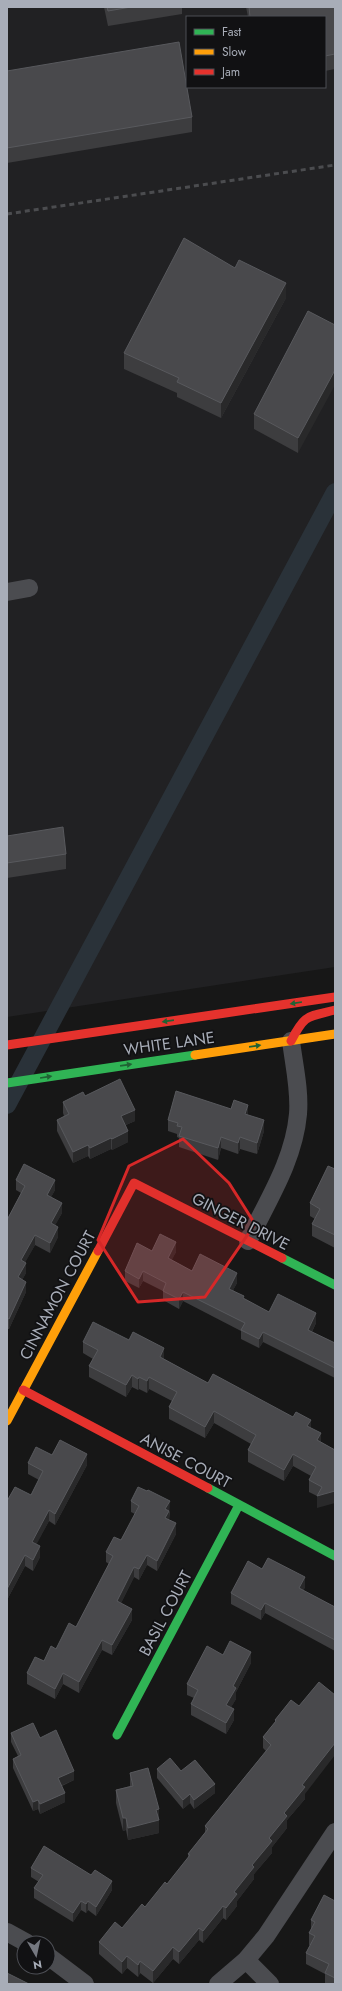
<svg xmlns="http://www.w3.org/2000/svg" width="342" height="1991" font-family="Jost,sans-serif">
  <rect width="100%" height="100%" fill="#171717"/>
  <!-- built -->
  <path fill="#212123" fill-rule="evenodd" d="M7,7h328v960l-328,50zM187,17h138v70h-138z"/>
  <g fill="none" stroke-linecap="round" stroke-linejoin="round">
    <!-- canal -->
    <path stroke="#2a3239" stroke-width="18" d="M7,1105l328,-613"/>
    <!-- street -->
    <path stroke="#4b4c50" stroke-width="18" d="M7,592l22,-4
      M248,1241c20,-41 46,-81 50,-127 2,-24 -4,-49 -7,-73
      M7,1932l20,11
      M48,1956l37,28
      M246,1960l24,24
      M218,1984l28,-24 20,-24 69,-104"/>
    <!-- fast -->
    <path stroke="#30b455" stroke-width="9" d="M7,1083l188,-28
      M282,1258l53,27
      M208,1488l127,68
      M117,1735l122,-230"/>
    <!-- slow -->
    <path stroke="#ff9f0a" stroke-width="9" d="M195,1055l140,-21
      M7,1421l91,-170"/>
    <!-- jam -->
    <path stroke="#e5322d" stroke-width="9" d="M291,1041c14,-27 16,-24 44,-31
      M7,1045l328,-48
      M98,1251l36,-68 148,75
      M23,1390l185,98"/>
    <!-- rail -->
    <path stroke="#4b4c4f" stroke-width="3" stroke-dasharray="5 4" stroke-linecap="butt" d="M7,214l328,-49"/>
  </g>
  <!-- wall -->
  <path fill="#3d3d3f" d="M104,7h78v7l-74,12z
    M246,7h89v62l-10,2v-54h-77z
    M7,71l185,46v15l-185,31z
    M286,298l-65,120 -44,-21v-4l-53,-24v-16z
    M308,311l-10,142 -44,-24v-15z
    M7,836l59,18v15l-59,9z
    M85,1096l50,25 -9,4 2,17 -16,8 -1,-1 -21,10 -2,-3 -15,7 -16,-32v-11l7,-4 -1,-3v-11z
    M248,1115l16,16 -7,23 -17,-5 -2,5 -17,-6 -3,12 -39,-13v-9l-2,-1v-3l-9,-3v-11z
    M335,1169v79l-23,-12v-12l3,-5 -5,-3v-13z
    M16,1180l39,10 -4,7 11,16 -7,12 3,12 -8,16 -15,-8 -10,17 1,11 -4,7 4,12 -17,37h-2v-109l14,-27 -5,-3z
    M152,1251l24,1 -5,8 21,11 45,12 -4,7 11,9 25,13 47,11 -4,9 23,11v35l-72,-36 -4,6 -18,-9v-8l-58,-30 -4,8 -16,-9v-9l-20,-10 -4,7 -14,-7v-10z
    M83,1342l81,17 44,24 103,45 10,14 14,8 -18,58v-12l-8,-4v-12l2,-4 -18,-10 -9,15 -36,-19v-12l3,-6 -37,-21 -9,15 -36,-19v-12l3,-6 -23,-12 -2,4 -8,-4 -1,1 -6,-3 -6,10 -37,-20v-11l4,-7 -10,-6z
    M52,1455l35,10 -32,60 -6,-4 -13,23 4,13 -7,14 -8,-5 -18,34 24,-105 8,-15 -11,-6v-11z
    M131,1501l39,11 -1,8 7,14 -19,37 -10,-6 -8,15 -5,-3 -13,26 11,17 -20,35 -10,-5 -23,43 -16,-9 -8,15 -28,-15v-11l17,-12 32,-34 33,-63 -3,-2v-10l15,-12 14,-26 -4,-2z
    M262,1569l43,18 -2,4 32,16v44l-70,-38 -4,7 -30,-16v-11z
    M223,1655l28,8 -15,29v7l-5,8 3,13 -8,14 -35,-19v-11l3,-6 -7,-3v-11z
    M291,1700l14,94v5l-18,21v8l-15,19v6l-18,21v5l-17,22v5l-11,14 -3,-2 -20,25 -4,-3 -20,24 -6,-5 -20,24 -13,-10 -2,4 -11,-9 -5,6 -23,-20v-12l23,-14 23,-21 22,-23 21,-26v-4l17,-21v-7l61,-75 -3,-3v-11l12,-15v-2z
    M11,1733l29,5 34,42 -12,6 3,16 -25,12 -2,-5 -5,2 -20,-43v-9l5,-3 -7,-14z
    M157,1769l24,2 34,22 -21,16 -4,-6 -7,6 -26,-31z
    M130,1773l29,36v24l-31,7 -2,-10 -3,1 -7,-28v-13l14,-4z
    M31,1868l81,22 -16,26 -8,-6 -2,3 -5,-3 -8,12 -39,-24v-10l5,-6 -8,-5z
    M335,1901v83h-10v-10l-19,-10v-11l4,-8h-1v-12l2,-2v-11z"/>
  <!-- shaded-wall -->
  <path fill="#29292a" d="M286,283v15l-65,120v-15z
    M335,370v15l-37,68v-15z
    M248,1105v11l-3,-2z
    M135,1110v11l-14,6v-11z
    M264,1120v11l-7,23v-11z
    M128,1131v11l-16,8v-11z
    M221,1137v11l-3,12v-12z
    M240,1137v12l-2,5v-11z
    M111,1138v11l-21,10v-11z
    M88,1145v11l-15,7v-11z
    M55,1180v10l-8,15v-10z
    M62,1203v10l-11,20v-10z
    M58,1227v10l-8,16v-10z
    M35,1235v10l-14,25v-10z
    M176,1242v10l-8,16v-10z
    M26,1263v10l-8,15v-11z
    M143,1271v10l-4,7v-9z
    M237,1273v10l-8,15v-9z
    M26,1282v10l-17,37v-10z
    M183,1292v9l-4,8v-10z
    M316,1313v10l-8,16v-9z
    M263,1332v10l-4,6v-9z
    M164,1348v12l-4,-3z
    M132,1375v12l-6,10v-12z
    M139,1377v12l-1,1v-11z
    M149,1377v12l-2,4v-12z
    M214,1411v12l-9,15v-11z
    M311,1420v12l-4,-6z
    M321,1433v12l-4,-5z
    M87,1454v11l-32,60v-11z
    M293,1454v12l-9,15v-11z
    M335,1491v12l-18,5v-12z
    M170,1501l-1,20 -4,7v-19z
    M49,1510v11l-17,32v-11z
    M176,1523v11l-19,37v-10z
    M40,1546v11l-7,14v-11z
    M25,1555v11l-18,34v-11z
    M147,1555v10l-8,15v-11z
    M134,1567v10l-17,34v-10z
    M305,1577v10l-6,12v-11z
    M265,1603v10l-4,7v-10z
    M132,1609v11l-20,35v-10z
    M102,1640v10l-23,43v-11z
    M251,1652v11l-15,29v7l-10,17v-11l7,-19z
    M63,1673v11l-8,15v-10z
    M234,1709v11l-8,14v-11z
    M335,1743v12l-30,39v5l-18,21v8l-15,19v6l-18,21v5l-17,22v5l-11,14v-12l8,-16 35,-54 15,-25 18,-28z
    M74,1771v9l-16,7v-9z
    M215,1784v9l-21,16v-9z
    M65,1793v9l-25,12v-10z
    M190,1794v9l-7,6v-9z
    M38,1800v9l-5,2v-9z
    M159,1809v24l-31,7v-12l28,-18z
    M123,1818h3v12l-3,1z
    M8,1820v9l-1,3v-9z
    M112,1881v9l-16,26v-9z
    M81,1901v9l-8,12v-9z
    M88,1901v9l-2,3v-9z
    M223,1906v12l-20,25v-12z
    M199,1928v12l-20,24v-12z
    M173,1947v12l-20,24v-12z
    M127,1956v12l-5,6v-12z
    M140,1961v12l-2,4v-12z"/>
  <!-- building -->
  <path fill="#49494c" stroke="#58595d" d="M107,7h24l-23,4z
    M249,7h86v47l-10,2v-39h-75z
    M179,42l13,75 -185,31v-77z
    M184,238l51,30 4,-8 47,23 -65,120 -44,-21 2,-4 -55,-25z
    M308,311l27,14v45l-37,68 -44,-24z
    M63,827l3,27 -59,9v-27z
    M120,1079l15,31 -14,6 7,15 -16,8 -1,-1 -21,10 -2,-3 -15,7 -16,-32 12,-6 -6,-12 20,-10 2,4z
    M176,1091l55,18 3,-9 14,5 -3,9 19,6 -7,23 -17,-6 -2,6 -17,-6 -3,11 -39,-12 3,-9 -5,-1 1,-3 -10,-3z
    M24,1164l31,16 -8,15 15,8 -11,20 7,4 -8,16 -15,-8 -14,25 5,3 -8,14 8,5 -17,37 -2,-1v-98l18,-34 -9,-6z
    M328,1166l7,3v66l-23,-11 8,-15 -10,-6z
    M160,1234l16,8 -8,16 24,13 8,-17 37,19 -8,16 15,7 -1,2 26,14 9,-18 38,19 -8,17 27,13v25l-72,-36 -4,7 -18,-9 4,-7 -62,-31 -4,7 -16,-8 3,-8 -23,-12 -4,8 -14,-8 12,-28 15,8z
    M93,1322l36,18 4,-8 31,16 -4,9 48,26 5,-9 80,43 3,-5 15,8 -4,6 14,7 -4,7 18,10v41l-18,5 5,-9 -13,-7 7,-13 -23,-13 -9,16 -36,-20 8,-15 -42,-24 -9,16 -36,-20 8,-15 -28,-15 -2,4 -8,-4 -1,2 -6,-4 -6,10 -37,-19 9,-16 -15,-8z
    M60,1440l27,14 -32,60 -6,-4 -17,32 8,4 -7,14 -8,-5 -18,34v-88l8,-14 16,8 12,-24 -15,-8 8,-16 16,8z
    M138,1487l9,4 1,-1 22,11 -5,8 4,2 -4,7 11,5 -19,38 -10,-6 -8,14 -5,-2 -17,34 15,8 -20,36 -10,-5 -23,42 -16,-9 -8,16 -28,-16 8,-16 9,4 7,-15 5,3 13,-26 7,4 37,-71 -7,-4 8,-15 7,3 18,-34 -8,-5z
    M268,1558l37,19 -6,11 36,19v33l-70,-37 -4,7 -30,-17 17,-32 14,8z
    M230,1641l21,11 -18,34 3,2 -10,17 8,4 -8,14 -35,-19 7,-14 -11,-6 20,-38 16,9z
    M319,1682l16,13v48l-33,42 3,2 -21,26 3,3 -18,22 3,3 -20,24 2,2 -20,25 3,2 -11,14 -3,-2 -20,25 -4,-3 -20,24 -6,-5 -20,24 -13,-10 -2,4 -11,-9 -5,6 -23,-20 16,-20 7,6 20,-24 3,3 20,-25 2,2 23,-29 -2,-1 20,-25 -3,-3 66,-81 -8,-8 13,-16 -1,-1 16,-20 8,6z
    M33,1723l7,15 16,-8 18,41 -16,7 7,15 -25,11 -2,-4 -5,2 -20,-43 8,-4 -10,-22z
    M170,1758l11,13 14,-11 20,24 -21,16 -4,-6 -7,6 -26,-31z
    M148,1768l11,41 -3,1 3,10 -31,8 -2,-10h-3l-7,-28 17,-4 -3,-13z
    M44,1846l47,29 4,-5 17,11 -16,26 -8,-6 -2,3 -5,-3 -8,12 -39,-25 9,-13 -12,-7z
    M324,1895l11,6v77l-10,-5 4,-9 -23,-11 9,-17 -6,-3 6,-11 -4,-2z
    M7,1973l22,11h-22z"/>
  <!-- one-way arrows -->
  <defs><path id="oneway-solid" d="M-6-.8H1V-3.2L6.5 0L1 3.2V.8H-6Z"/></defs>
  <g fill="#206234">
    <use href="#oneway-solid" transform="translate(296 1003) rotate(171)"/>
    <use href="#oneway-solid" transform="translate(168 1021) rotate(172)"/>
    <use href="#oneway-solid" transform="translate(255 1046) rotate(-8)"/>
    <use href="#oneway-solid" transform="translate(126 1065) rotate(-8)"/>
    <use href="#oneway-solid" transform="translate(46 1077) rotate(-9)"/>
  </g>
  <!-- marked area -->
  <path fill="#d62828" fill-opacity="0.2" stroke="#d62828" stroke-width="3" stroke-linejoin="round" d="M183,1139l46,44 26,41 -50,73 -67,5 -40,-62 31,-74z"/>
  <g text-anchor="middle" stroke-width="3.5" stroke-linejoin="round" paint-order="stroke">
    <!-- street labels -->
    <g font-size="16" fill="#a8adb8" stroke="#111113">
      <text transform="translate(169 1043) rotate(-8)" y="6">WHITE LANE</text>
      <text transform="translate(241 1221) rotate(27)" y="6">GINGER DRIVE</text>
      <text transform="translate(57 1295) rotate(-62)" y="6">CINNAMON COURT</text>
      <text transform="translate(186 1460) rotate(28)" y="6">ANISE COURT</text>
      <text transform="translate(165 1613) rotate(-62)" y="6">BASIL COURT</text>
    </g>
  </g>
  <!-- border -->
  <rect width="342" height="1991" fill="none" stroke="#a8adb8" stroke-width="16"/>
  <!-- legend -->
  <rect x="186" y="16" width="140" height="72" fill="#111113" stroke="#4d4f55"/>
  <rect x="194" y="29" width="20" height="6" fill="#30b455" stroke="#4d4f55"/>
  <text x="222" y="36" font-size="12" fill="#a8adb8">Fast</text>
  <rect x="194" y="49" width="20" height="6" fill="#ff9f0a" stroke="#4d4f55"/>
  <text x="222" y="56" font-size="12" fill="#a8adb8">Slow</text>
  <rect x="194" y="69" width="20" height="6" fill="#e5322d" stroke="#4d4f55"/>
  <text x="222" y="76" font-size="12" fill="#a8adb8">Jam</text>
  <!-- north arrow -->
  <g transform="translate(36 1955) rotate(171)"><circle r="19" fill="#111113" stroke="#4d4f55"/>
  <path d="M0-3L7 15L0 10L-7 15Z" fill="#757880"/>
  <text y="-6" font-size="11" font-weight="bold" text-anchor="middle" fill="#a8adb8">N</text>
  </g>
</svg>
